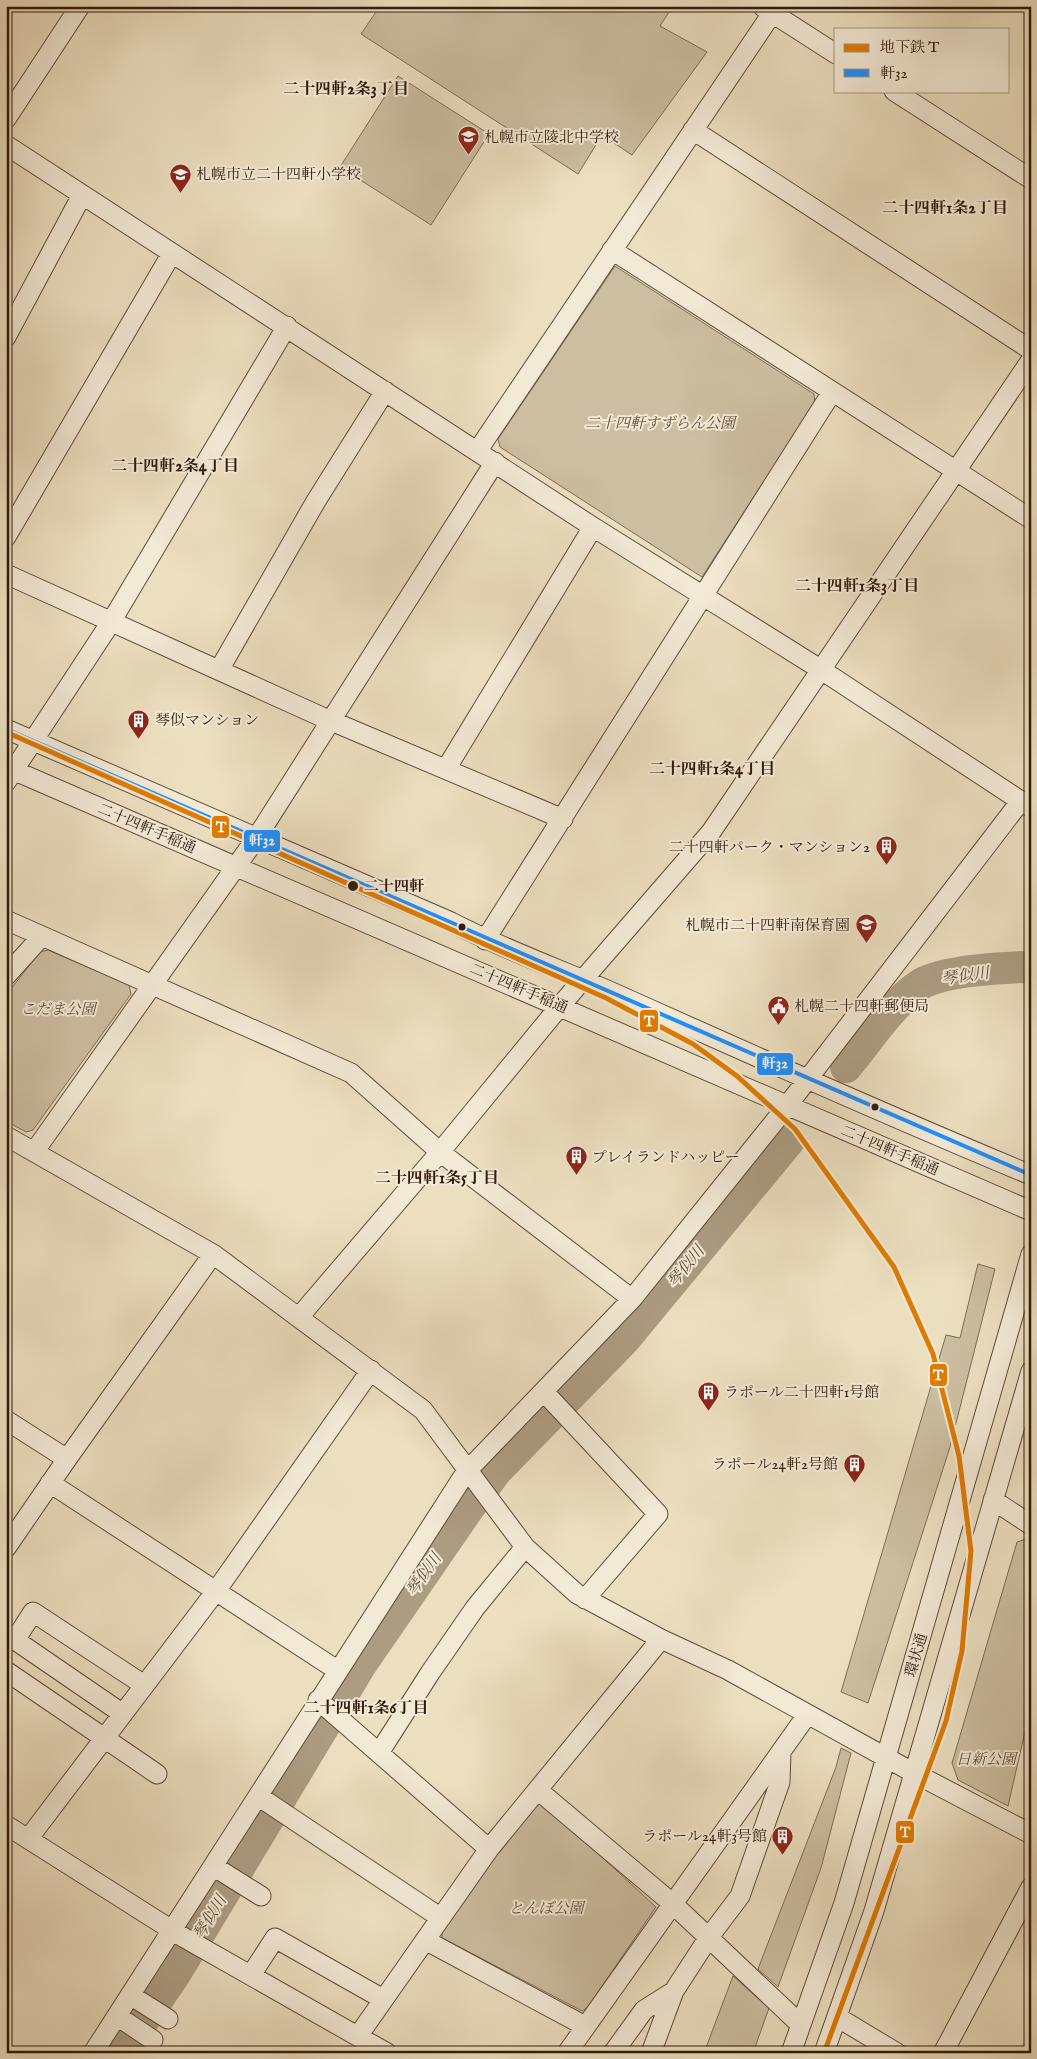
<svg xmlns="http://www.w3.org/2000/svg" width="1037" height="2059" font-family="'IM FELL English','Noto Serif JP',serif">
  <rect width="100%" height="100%" fill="#ecdfc0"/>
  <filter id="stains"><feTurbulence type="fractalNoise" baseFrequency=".004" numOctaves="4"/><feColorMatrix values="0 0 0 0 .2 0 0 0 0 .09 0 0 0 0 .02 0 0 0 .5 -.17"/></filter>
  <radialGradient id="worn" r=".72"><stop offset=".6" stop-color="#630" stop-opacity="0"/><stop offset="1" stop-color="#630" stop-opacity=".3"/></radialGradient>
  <!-- green -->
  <path fill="#ccbea1" stroke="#7e6c56" d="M380,6h293l-13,20 47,26 -75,103 -30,-20 -24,39 -217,-140z
    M398,76l91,58 -58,91 -91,-58z
    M615,266l199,128 1,8 -113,175 -202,-130 -2,-8z
    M48,950l81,35 2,9 -98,136 -7,2 -20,-11v-126l34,-43z
    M978,1264l17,5 -45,178 -82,256 -27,-11 105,-357 14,3z
    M1029,1538l2,167 -23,101 -50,-26 -6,-17 65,-221z
    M841,1748l10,5 -30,115 -43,119 -20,-18 78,-202z
    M540,1800l116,107 -69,101 -5,3 -140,-73v-9l54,-81z
    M733,1976l36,32 -16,45h-49z"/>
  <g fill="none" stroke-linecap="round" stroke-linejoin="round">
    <!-- river -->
    <path stroke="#ac9c82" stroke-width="32" d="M846,1067c23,-27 45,-63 75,-83 22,-13 83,-17 110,-17
      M121,2053l54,-79 185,-308 108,-157 29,-39 127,-130 164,-198"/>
    <defs>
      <path id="minor" d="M763,7l73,47
        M894,91l137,88
        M6,119l74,-113
        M693,130l338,220
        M6,145l587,382 227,142 210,138
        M612,250l419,269
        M6,337l76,-142
        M478,450l299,-444
        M6,537l166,-284
        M6,574l316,143 241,102
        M219,670l97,-169 69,-110
        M6,729l445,193c52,27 108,47 163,71 138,62 277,124 417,182
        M6,767l1025,444
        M446,769l147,-242
        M6,782l105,-160 176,-296
        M6,920l345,153 89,79 192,147
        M485,940l347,-548
        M6,976l36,-40
        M6,1136l207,118 210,156 102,137 52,47 84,45 67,31 186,103 117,61
        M34,1152l223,-315 238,-375
        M299,1317l141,-165 120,-146 151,-174 320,-472
        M545,1393l113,121 -73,85
        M6,1420l61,39
        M50,1483l287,187
        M993,1500l38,25
        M6,1548l61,-89 146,-205
        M6,1671l151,103
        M318,1700l171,149
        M123,1714l-108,-74 18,-28 111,73
        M379,1753l51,-80 45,-65 50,-61
        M539,1791l134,113 128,121
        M258,1796l183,122
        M6,1825l177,112 204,116
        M28,1839l188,-248 155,-221
        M213,1866l48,30
        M425,1940l160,86
        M251,1975l24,-37 108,61
        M130,1995l38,24
        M117,2016l36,24
        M837,2017l60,36
        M358,2036l131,-187 172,-210
        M93,2053l373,-581 166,-173 155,-193 233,-304
        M567,2053l240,-338
        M613,2053l31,-43 30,-19
        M651,2053l23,-62 35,-54 31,-41 40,-114 1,-30
        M791,2053l53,-150 187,-649
        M824,2053l50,-142 157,-540
        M943,2053l88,-166"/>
    </defs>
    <!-- minor casing -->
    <use href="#minor" stroke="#5f4b38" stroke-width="21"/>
    <!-- minor -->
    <use href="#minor" stroke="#f3ead6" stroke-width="19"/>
    <defs>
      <path id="bus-1" d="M6,729l1025,446"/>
    </defs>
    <!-- bus-1 casing -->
    <use href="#bus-1" stroke="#f3ead6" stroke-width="8"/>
    <!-- bus-1 -->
    <use href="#bus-1" stroke="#1e90ff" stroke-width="4"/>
    <defs>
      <path id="metro-1" d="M6,732l600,266 87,46 44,32 58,53 99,138 39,87 26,102 12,95 -9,100 -16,70 -122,332"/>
    </defs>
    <!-- metro-1 casing -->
    <use href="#metro-1" stroke="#f3ead6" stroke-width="9"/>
    <!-- metro-1 -->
    <use href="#metro-1" stroke="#e07b02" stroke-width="5"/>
  </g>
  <!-- icons -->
  <defs>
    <symbol id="school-pin" viewBox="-11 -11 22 30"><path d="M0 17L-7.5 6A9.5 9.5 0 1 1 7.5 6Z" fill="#8f2418" stroke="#f3ead6"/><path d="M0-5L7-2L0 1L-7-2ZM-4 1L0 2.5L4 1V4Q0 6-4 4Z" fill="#fff"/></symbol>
    <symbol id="building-pin" viewBox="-11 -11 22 30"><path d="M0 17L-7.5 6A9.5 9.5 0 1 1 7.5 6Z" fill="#8f2418" stroke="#f3ead6"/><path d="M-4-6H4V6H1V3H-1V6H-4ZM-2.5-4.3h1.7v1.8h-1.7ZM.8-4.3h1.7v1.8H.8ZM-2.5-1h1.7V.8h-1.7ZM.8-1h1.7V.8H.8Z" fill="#fff"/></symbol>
    <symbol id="civic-pin" viewBox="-11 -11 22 30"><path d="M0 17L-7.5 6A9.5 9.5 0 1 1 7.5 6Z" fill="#8f2418" stroke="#f3ead6"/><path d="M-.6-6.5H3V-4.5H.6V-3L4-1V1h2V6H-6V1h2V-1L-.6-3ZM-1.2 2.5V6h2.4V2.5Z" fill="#fff"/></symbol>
  </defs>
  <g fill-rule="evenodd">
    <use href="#school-pin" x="456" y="124" width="25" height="34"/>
    <use href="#school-pin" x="168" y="162" width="25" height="34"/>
    <use href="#building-pin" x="126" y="708" width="25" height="34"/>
    <use href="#building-pin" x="874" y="834" width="25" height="34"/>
    <use href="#school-pin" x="854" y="912" width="25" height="34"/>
    <use href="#civic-pin" x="766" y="994" width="25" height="34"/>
    <use href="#building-pin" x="564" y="1144" width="25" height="34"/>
    <use href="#building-pin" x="696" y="1380" width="25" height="34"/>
    <use href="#building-pin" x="842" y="1452" width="25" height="34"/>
    <use href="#building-pin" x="770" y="1824" width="25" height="34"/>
  </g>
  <!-- markers -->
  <g fill="#301a0a" stroke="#f3ead6" stroke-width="2">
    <circle cx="353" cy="886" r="6"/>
    <circle cx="462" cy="927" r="4.5"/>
    <circle cx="875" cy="1107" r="4.5"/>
  </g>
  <g text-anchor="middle" stroke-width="4" stroke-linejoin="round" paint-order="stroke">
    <!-- poi labels -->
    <g font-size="15" fill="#301a0a" stroke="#f3ead6" text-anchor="start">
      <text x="484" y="142">札幌市立陵北中学校</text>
      <text x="196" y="179">札幌市立二十四軒小学校</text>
      <text x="155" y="725">琴似マンション</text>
      <text x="870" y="852" text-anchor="end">二十四軒パーク・マンション2</text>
      <text x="850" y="930" text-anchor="end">札幌市二十四軒南保育園</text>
      <text x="794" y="1011">札幌二十四軒郵便局</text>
      <text x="592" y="1162">プレイランドハッピー</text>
      <text x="724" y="1397">ラポール二十四軒1号館</text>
      <text x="838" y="1469" text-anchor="end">ラポール24軒2号館</text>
      <text x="767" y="1841" text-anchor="end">ラポール24軒3号館</text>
    </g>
    <!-- park labels -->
    <g font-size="15" font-style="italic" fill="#5f4b37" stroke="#f3ead6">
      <text x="660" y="428">二十四軒すずらん公園</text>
      <text x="58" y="1014">こだま公園</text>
      <text x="986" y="1764">日新公園</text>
      <text x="546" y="1913">とんぼ公園</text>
    </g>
    <!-- street labels -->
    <g font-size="15" fill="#301a0a" stroke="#f3ead6">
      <text transform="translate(147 828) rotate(23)" y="5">二十四軒手稲通</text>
      <text transform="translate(519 988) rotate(23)" y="5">二十四軒手稲通</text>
      <text transform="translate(890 1150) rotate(23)" y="5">二十四軒手稲通</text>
      <text transform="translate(916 1655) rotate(-74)" y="5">環状通</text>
    </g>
    <!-- stop labels -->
    <g font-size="15" font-weight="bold" fill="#301a0a" stroke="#f3ead6" text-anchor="start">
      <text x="364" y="891">二十四軒</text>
    </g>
    <!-- neighbourhood labels -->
    <g font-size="16" font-weight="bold" fill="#301a0a" stroke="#f3ead6">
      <text x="346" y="94">二十四軒2条3丁目</text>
      <text x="945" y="213">二十四軒1条2丁目</text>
      <text x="175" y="471">二十四軒2条4丁目</text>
      <text x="857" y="591">二十四軒1条3丁目</text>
      <text x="712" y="774">二十四軒1条4丁目</text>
      <text x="437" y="1183">二十四軒1条5丁目</text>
      <text x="366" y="1713">二十四軒1条6丁目</text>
    </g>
    <!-- water labels -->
    <g font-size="16" font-style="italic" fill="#624e3a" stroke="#f3ead6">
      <text transform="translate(965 975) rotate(-8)" y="6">琴似川</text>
      <text transform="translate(685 1266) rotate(-51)" y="6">琴似川</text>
      <text transform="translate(423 1574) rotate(-55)" y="6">琴似川</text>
      <text transform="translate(209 1917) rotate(-59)" y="6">琴似川</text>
    </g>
  </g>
  <g stroke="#f3ead6" stroke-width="2">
    <rect x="211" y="815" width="19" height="24" rx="5" fill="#e07b02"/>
    <rect x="243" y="829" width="38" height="24" rx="5" fill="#1e90ff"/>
    <rect x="639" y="1009" width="20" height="24" rx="5" fill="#e07b02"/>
    <rect x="756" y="1052" width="38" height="24" rx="5" fill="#1e90ff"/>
    <rect x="929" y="1363" width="19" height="24" rx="5" fill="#e07b02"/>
    <rect x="895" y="1820" width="20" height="24" rx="5" fill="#e07b02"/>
  </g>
  <g font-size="14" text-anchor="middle" font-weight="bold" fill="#fff">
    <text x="221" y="832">T</text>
    <text x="262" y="845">軒32</text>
    <text x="649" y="1026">T</text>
    <text x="775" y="1068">軒32</text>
    <text x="938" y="1380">T</text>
    <text x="905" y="1837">T</text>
  </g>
  <!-- margin -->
  <rect width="1037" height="2059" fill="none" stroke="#ecdfc0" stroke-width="25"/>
  <rect x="8" y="8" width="1022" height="2044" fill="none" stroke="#301a0a" stroke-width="2.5"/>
  <rect x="12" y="12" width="1012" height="2034" fill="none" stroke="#301a0a"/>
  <!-- legend -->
  <rect x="834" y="28" width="175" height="65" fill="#f3ead6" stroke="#a59784"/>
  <rect x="844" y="44" width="25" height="8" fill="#e07b02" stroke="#a59784"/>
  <text x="880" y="52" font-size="15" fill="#301a0a">地下鉄 T</text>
  <rect x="844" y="69" width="25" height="8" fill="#1e90ff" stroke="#a59784"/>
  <text x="880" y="78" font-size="15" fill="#301a0a">軒32</text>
  <rect width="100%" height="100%" filter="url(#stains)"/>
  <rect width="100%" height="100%" fill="url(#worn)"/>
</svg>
